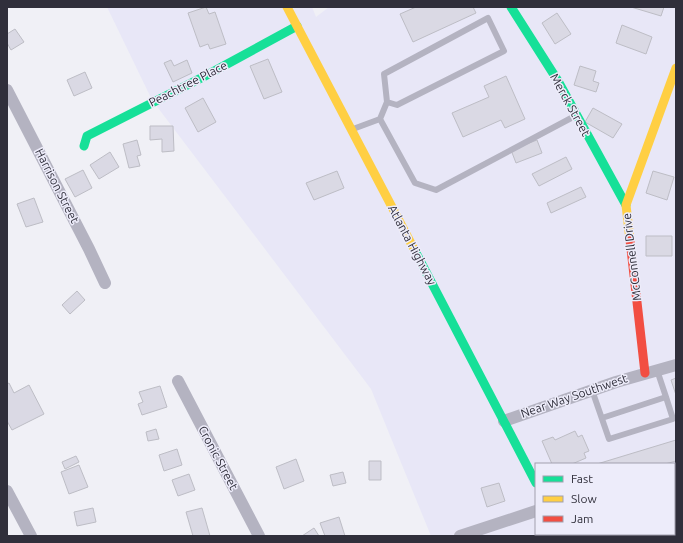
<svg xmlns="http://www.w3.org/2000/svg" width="683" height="543" font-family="Ubuntu,sans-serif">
  <rect width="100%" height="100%" fill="#f0f0f6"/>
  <!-- built -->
  <path fill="#e8e7f7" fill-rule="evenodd" d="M107,7h205l4,10 13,-10h347v529h-245l-60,-147 -219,-289zM536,464h138v70h-138z"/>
  <!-- building -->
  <path fill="#dad9e4" stroke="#bdbdc5" d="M206,7l3,7 6,-2 11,32 -16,5 -2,-5 -8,3 -12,-34z
    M416,7h57l3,6 -63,29 -13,-28z
    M631,7h33l-3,9z
    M557,13l14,21 -16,10 -13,-21z
    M622,25l30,12 -6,17 -30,-11z
    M15,29l9,13 -13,8 -4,-7v-9z
    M268,59l14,33 -18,7 -14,-33z
    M171,60l3,6 13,-6 5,13 -19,9 -9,-19z
    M580,66l16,5 -3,10 6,2 -3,9 -22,-7z
    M85,72l7,16 -18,8 -7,-16z
    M506,76l19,43 -20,9 -4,-8 -38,17 -11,-24 37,-16 -5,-11z
    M203,98l13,24 -18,10 -13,-24z
    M593,108l29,16 -9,14 -28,-16z
    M150,126h23l1,25 -12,1v-13l-12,1z
    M137,140l4,15 -4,1 3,10 -11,2 -6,-24z
    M537,140l5,13 -26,10 -5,-13z
    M110,152l9,15 -20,12 -9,-14z
    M566,157l6,12 -33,17 -7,-12z
    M83,170l9,18 -17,9 -10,-18z
    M337,171l7,17 -30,12 -8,-17z
    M653,171l21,6 -7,23 -21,-7z
    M581,187l5,10 -35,16 -4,-10z
    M34,198l9,24 -17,5 -9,-23z
    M646,236h26v20h-26z
    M77,291l8,9 -15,14 -8,-9z
    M676,378v17l-5,-15z
    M9,383l5,10 15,-8 15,29 -32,16 -5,-9v-37z
    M160,386l7,21 -25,8 -4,-11 5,-2 -4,-10z
    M156,429l3,10 -11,2 -2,-9z
    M575,431l3,6 4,-2 7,16 -5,2 2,5 -14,6h-20l-10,-23 11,-4 2,3z
    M676,440v21l-11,3h-68z
    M177,449l5,16 -18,6 -5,-16z
    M76,456l3,6 -14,7 -3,-7z
    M296,459l8,22 -20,8 -8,-22z
    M369,461h12v19h-12z
    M79,465l9,22 -19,7 -8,-22z
    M343,472l3,11 -13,3 -3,-11z
    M189,474l6,16 -17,6 -6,-16z
    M499,483l6,18 -18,6 -6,-19z
    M93,508l3,14 -19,4 -3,-14z
    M202,508l8,28h-17l-7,-24z
    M339,517l6,19h-20l-5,-13z
    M314,528l5,8h-17z
    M588,534h39l-7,2h-32z"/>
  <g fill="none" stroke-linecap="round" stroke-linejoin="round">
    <!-- lane -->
    <path stroke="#b4b3c1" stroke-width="6" d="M380,119l7,-17 -3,-28 104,-56 16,33 -107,54 -10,-3
      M353,129l27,-10 35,64 21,7 139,-74
      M657,370l9,27
      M592,390l17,49 64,-20 -7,-22 -64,21
      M674,481l2,1
      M674,494l2,-2
      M674,523l2,6"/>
    <!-- street -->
    <path stroke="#b4b3c1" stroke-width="12" d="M7,90l82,159 16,34
      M178,381l81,155
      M504,421l112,-39 60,-17
      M7,491l24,45
      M460,536l76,-25"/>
    <!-- fast -->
    <path stroke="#16e098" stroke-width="9" d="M511,7l47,74 68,124
      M84,146l3,-10 120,-61 90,-49
      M414,249l122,234"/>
    <!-- slow -->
    <path stroke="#ffcf43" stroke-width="9" d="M287,7l127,242
      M630,240l-4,-35 50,-137
      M555,534v2"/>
    <!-- jam -->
    <path stroke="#f24e42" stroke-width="9" d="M630,240l15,133"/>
  </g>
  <g text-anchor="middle" stroke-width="3" stroke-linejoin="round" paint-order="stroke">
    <!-- street labels -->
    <g font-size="12" fill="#302f3b" stroke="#edecfa">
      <text transform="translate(188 84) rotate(-27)" y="4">Peachtree Place</text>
      <text transform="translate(570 105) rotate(61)" y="4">Merck Street</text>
      <text transform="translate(57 186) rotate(63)" y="4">Harrison Street</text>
      <text transform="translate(412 245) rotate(62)" y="4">Atlanta Highway</text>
      <text transform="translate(632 257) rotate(-97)" y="4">McConnell Drive</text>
      <text transform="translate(574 396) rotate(-19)" y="4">Near Way Southwest</text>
      <text transform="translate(218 458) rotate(62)" y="4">Cronic Street</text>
    </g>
  </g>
  <!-- border -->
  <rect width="683" height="543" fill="none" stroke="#302f3b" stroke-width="16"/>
  <!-- legend -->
  <rect x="535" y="463" width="140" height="72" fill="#edecfa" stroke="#a1a0ae"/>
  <rect x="543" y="476" width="20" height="6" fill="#16e098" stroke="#a1a0ae"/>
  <text x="571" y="483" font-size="12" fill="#302f3b">Fast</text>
  <rect x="543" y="496" width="20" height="6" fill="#ffcf43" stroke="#a1a0ae"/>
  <text x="571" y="503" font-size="12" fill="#302f3b">Slow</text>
  <rect x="543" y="516" width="20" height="6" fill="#f24e42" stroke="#a1a0ae"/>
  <text x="571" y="523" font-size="12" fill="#302f3b">Jam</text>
</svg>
